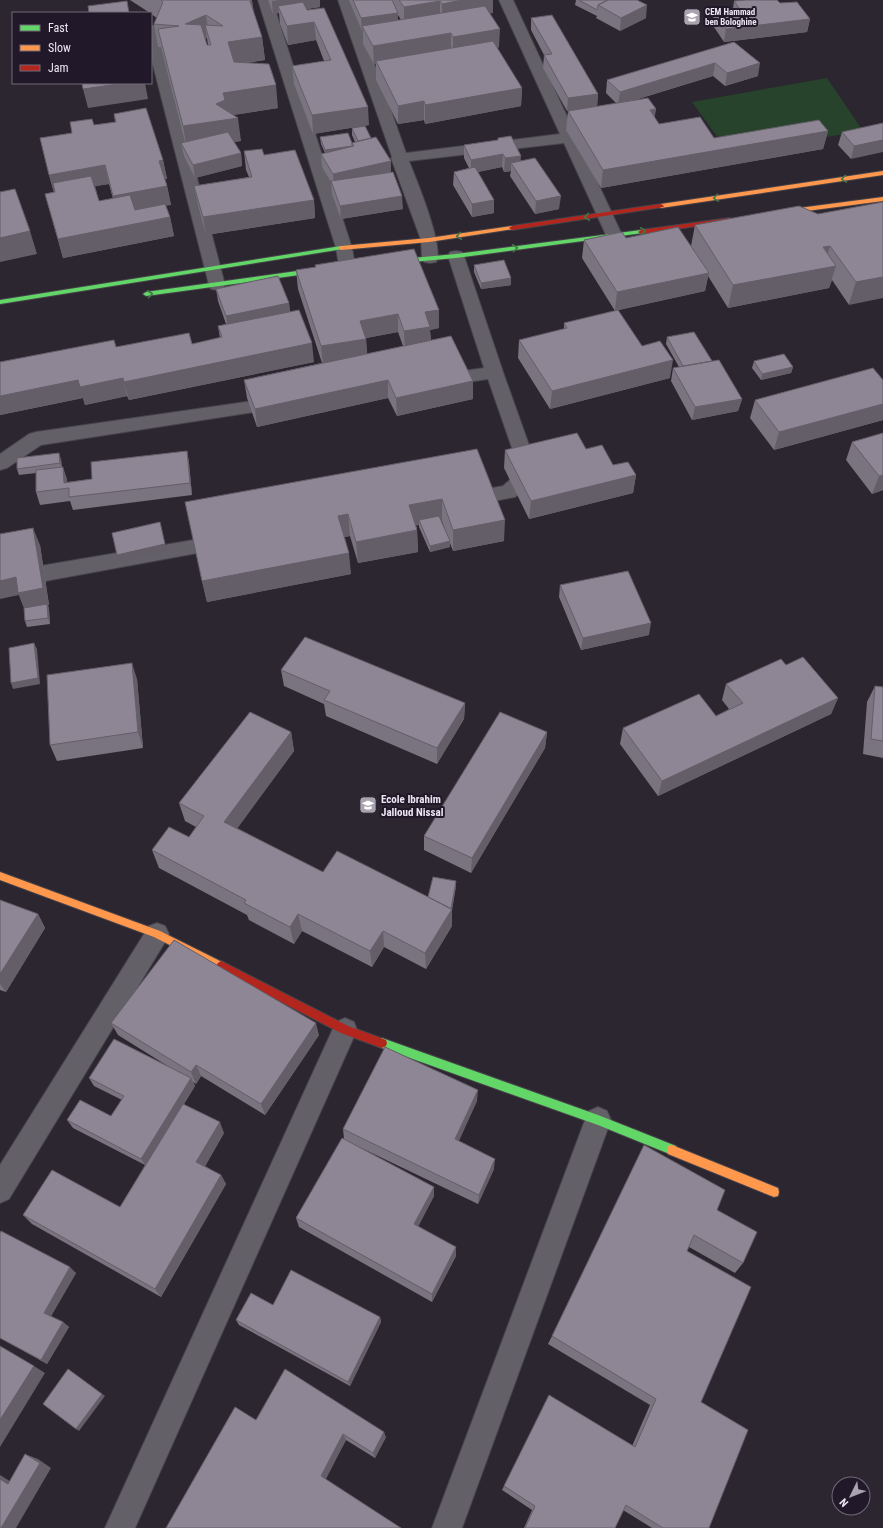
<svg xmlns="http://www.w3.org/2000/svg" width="883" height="1528" font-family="'Roboto Condensed',sans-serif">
  <rect width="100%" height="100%" fill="#2b262f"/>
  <!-- green -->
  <path fill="#28432b" d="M827,78l36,53 -134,22 -37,-51z"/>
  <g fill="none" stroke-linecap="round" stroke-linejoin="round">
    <defs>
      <path id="street" d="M258,0h14l80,248 3,18 -2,4 -6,1 -6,-1 -2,-4 -3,-18z
        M338,0h14l54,153 154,-19 -61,-134h14l109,235 -2,4 -6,1 -6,-1 -2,-4 -42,-92 -155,18c7,18 36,87 27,101l-6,1 -6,-1 -2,-4 -1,-18 -30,-82 1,-1z
        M151,25l5,1 2,3 67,256 -2,4 -6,1 -6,-1 -2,-4 -58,-228z
        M456,251l6,1 2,4 39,116 36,101 -2,5 -22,19 -49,9 -7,-2 -3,-5 3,-5 44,-8 17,-15 -32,-92 -46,7 -6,-2 -3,-4 3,-4 6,-2 42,-6 -36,-112 2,-4z
        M281,397l6,2 3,4 -3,4 -246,38 -34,23 -7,2v-16l29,-20 7,-2z
        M223,535l7,2 3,5 -3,5 -190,35 -40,5v-16l40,-5z
        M157,923l8,3 4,8 -4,8 -156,257 -9,4v-38l149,-239z
        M345,1018l9,4 3,8 -222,498h-30l231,-506z
        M598,1107l9,4 4,9 -149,408h-30l153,-408 4,-9z"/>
      <path id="fast" d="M641,230l2,1v2l-187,25 -66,6 -3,-2 3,-2 66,-6z
        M341,246l2,1v2l-343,55v-4z
        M326,267l3,2 -1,2 -182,25 -3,-2 3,-2z
        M382,1038l216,77 78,31 1,4 -1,4 -4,1 -74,-30 -216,-77 -4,-2 -1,-3 1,-3z"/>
      <path id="slow" d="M883,171v4l-222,33 -3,-2 3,-2z
        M883,197v4l-107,14 -3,-2 3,-2z
        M512,226l3,2 -1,1 -85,13 -88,8 -3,-2 3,-2 88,-8z
        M0,872l160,59 64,32 2,3 -2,3 -3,2 -67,-34 -154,-57z
        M672,1145l106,43 1,4 -1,4 -4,1 -106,-43 -1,-4 1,-4z"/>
      <path id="jam" d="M661,204l3,2 -1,1 -151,23 -3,-2 3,-2z
        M730,218l3,2 -1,1 -91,13 -3,-2 3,-2z
        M221,961l127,65 38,14 1,3 -1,3 -4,2 -41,-15 -123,-64 -2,-3 2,-3z"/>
    </defs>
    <!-- street casing -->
    <use href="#street" stroke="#47434b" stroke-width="2"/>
    <!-- fast casing -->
    <use href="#fast" stroke="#47434b" stroke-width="2"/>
    <!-- slow casing -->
    <use href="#slow" stroke="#47434b" stroke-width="2"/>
    <!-- jam casing -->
    <use href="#jam" stroke="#47434b" stroke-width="2"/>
    <!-- street -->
    <use href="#street" fill="#646067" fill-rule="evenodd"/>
    <!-- fast -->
    <use href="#fast" fill="#63d668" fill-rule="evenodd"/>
    <!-- slow -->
    <use href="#slow" fill="#ff974d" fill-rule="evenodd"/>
    <!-- jam -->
    <use href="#jam" fill="#b3261e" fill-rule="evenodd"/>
  </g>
  <!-- wall -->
  <path fill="#7a7380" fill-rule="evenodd" d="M130,0h121l1,1 2,12 8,24 3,23 -19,3 32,45 -45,7 8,26 -7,1 7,11 1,13 -47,12 -11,-22 -3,-13 4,-1 -24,-95h-3l-4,-23 3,-6 -6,-4v-1h-1zM207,38l1,7h-1l-2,-6z
    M268,0h52v7l-13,2v1l17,-2 45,117 -56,9 -19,-50 -2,-18 32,-5 -8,-21 -28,5 -8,-21 -1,-11 -6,1z
    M349,0h144v13h-3l9,34 -2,1 25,40 -1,18 -96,18 -1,-4 -26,4 -22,-44v-16h-2l-11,-20v-13h-1zM398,15l3,5h-3z
    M576,0h61l9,18 -26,13 -24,-13 1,-2 -22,-11z
    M734,1l46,2 30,16 -3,13 -83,10 -12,-18 3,-13 18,-2z
    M531,18l67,76 -1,13 19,-4 -10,-10 1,-13 127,-38 24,34 -33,10 -12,-10 -78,24 21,9 -2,8 5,7 55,14 114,-7 -5,18 -222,39 -35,-58 2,-19 16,-2 -17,2 -24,-43 1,-13 -13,-25z
    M114,114l49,46 4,19h-2l2,7 4,19h-5l4,12 4,19 -111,22 -18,-64 9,-2 -5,-17 23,-42 22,-8 21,-3zM109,184l4,15 -14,2 -4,-15z
    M883,123l-32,36 -13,-14 4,-13z
    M352,128l19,10 20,23v11l12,37 -62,10 -9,-25 -1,-12 -9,-15 -1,-13 4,-1 -4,-9 -1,-7 32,6 3,-1 -3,-7z
    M498,138l23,23 38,48 -24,5 -25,-38 1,-5 -7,1 -2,-5 -24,5 16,28v13l-22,4 -19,-32 1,-13 15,-4 -5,-10v-13l34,-5z
    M244,151l20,4 50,45 1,18 -109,17 -8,-30 -4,-19 55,-9 -3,-7z
    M883,202l-34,103 -17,-25 -3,8 -101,20 -20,-32 -3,15 -87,19 24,36 28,32 -120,31 -32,-51 1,-18 45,-11v-6l51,-12 -33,-53 2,-18 42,-2 65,8 4,-21 123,-11z
    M474,265l37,13v7l-30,4 -7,-17z
    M296,270l143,58 -9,2 1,10 42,59 -76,17 -9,-18 -131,29 -10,-29 -3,-18 78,-17 -24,-74zM398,332l5,14 -36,8 -1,-16z
    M216,289l73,14 1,9 24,50 -185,38 -2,-4 -42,9 -2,-7 -83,17v-53l116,-15 76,-3 28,-6 -2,-12 8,-2 -8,-23z
    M667,337l45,24 30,38 -4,12 -46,9 -21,-39 2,-13 6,-1 -13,-23z
    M754,361l39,6 -2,6 -30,7 -9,-12z
    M883,380v40l-109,30 -24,-32 5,-18z
    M883,433v57l-11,4 -26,-34 6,-18z
    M477,449l27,92 -51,10 -3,-8v4l-20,5 -11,-25v-2h-3l1,5 1,22 -60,11 -8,-27 -6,1 7,37 -144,28 -5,-21zM441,521h1l5,14z
    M586,449l27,16 23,10 -3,18 -104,26 -25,-51 1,-18z
    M187,451l2,12 3,32 -119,15 -3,-9 -30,4 -4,-13v-19l-17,2 -2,-6 44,-10 1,8 5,12v3l25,-3z
    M40,545l9,60h-1l1,5 1,14 -23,3 -2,-6 -1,-13 -5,-13z
    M560,585l89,50 -68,15 -22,-53z
    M786,665l52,33 -7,16 -173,82 -38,-52 3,-16 93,-12 13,-7 -7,-9 4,-16z
    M281,670l184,33 -1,16 -27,45 -111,-48 -2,-12 -40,-18z
    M137,679l6,69 -86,13 -7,-16z
    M875,686l8,1v71l-20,-4 4,-52z
    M291,732l3,19 -57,77 86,44 105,25 28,-16v5l-4,23v17l-26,43 -42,-22 -12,20 -70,-36 -8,13 -45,-24 -2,-5 -88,-47 -7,-18 37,-13 7,-10 -11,-6 -6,-18z
    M547,732l-2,16 -74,125 -47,-23v-14z
    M0,900l38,14 7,14 -39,64 -6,-2z
    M111,1023l208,12 -54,80 -64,-39 -5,8 -3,-2 2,4 -11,18 40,29 -19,33 16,9 5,9 -65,113 -129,-73 -9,-9 97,-8 25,-42 -72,-37 -6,-8 44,-4 11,-16 -28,-14 -5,-8 77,-13 -48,-30z
    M477,1101l-19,40 36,28 -16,35 -123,-59 79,42v9l-16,30 38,30 -24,46 -133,-75 -3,-9 48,-79 -1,-10z
    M717,1210l26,53 -8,10 -46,-26 -2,4 14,151 8,126h-57l-29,-18 -8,18h-91l8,-18 -30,-20 47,-95 83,51 18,-41 -102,-61 4,-8z
    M0,1233l76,40 -25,43 12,6 6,5 -22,37 -47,-26z
    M273,1305l107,12 1,5 -31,64 -111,-61 -3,-5z
    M256,1420l130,17 -11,21 -29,-18 -21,39 -159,49z"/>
  <!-- shaded-wall -->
  <path fill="#635e68" d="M280,0h40v7l-39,6 -3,-7 1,7 -6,1 -1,-13z
    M462,0h31v13l-51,9v-18z
    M250,1h2l3,22z
    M440,1v18l-36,7v-19z
    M647,5l-1,13 -26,13 1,-13z
    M398,13v13h-36l1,5h-1l-1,-13z
    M206,15l3,23 -4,-13 2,13 -18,9 -4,-23z
    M810,19l-3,13 -83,10 2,-13z
    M314,22l2,18 -28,5 -1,-19z
    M500,29l-1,18 -46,8v-18z
    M451,33v18l-75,10v3h-2l-1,-18z
    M262,37l3,23 -34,5 -3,-23z
    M715,63l-2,13 -95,29 2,-13z
    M760,63l-2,13 -33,10 2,-13z
    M126,83h19l3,16 -60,9 -5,-19z
    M276,85l2,23 -51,8 11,2 3,23 -54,8 -4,-23 33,-22 7,-11z
    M522,88l-1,18 -96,18v-19z
    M598,94l-1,13 -30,4 1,-13z
    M424,101v19l-26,4v-18z
    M368,107l1,18 -56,9 -1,-19z
    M656,109l-3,19 -3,-18z
    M828,131l-5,18 -222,39 2,-18z
    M883,140v12l-32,7 3,-13z
    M352,146l1,7 -27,4 -1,-7z
    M241,153l1,13 -47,12 -2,-13z
    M503,154l-1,13 -31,6v-13z
    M521,156l-1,13 -9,-6v8l-7,1 1,-14z
    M163,160l4,19h-4l-4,-18z
    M391,161v13l-57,13 -1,-13z
    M105,165l4,19 -55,9 -5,-18z
    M167,186l4,19 -54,9 -4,-18z
    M402,196l1,13 -62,10 -1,-13z
    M561,196l-2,13 -24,5 1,-13z
    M314,200l1,18 -109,17 -3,-18z
    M494,200v13l-22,4v-13z
    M170,217l4,19 -111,22 -5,-19z
    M30,231l7,23 -37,8v-24z
    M830,246l-6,22 12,-2 -7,22 -101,20 5,-23 90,-38z
    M709,273l-4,18 -90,20 2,-19z
    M883,277v21l-34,7 7,-23z
    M511,278v7l-30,4v-6z
    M289,303l1,13 -62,13 -2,-13z
    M439,310v18l-9,2 1,15 -26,5 -1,-19 21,-19z
    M398,314v18l-37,7 -1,-18z
    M366,339l1,18 -44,8 -2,-19z
    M312,343l2,19 -185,38 -5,-18z
    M673,360l-3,18 -120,31 2,-18z
    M793,367l-2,6 -30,7 1,-6z
    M123,378l4,18 -42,9 -2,-7 -83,17v-19l78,-16z
    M388,380v18l-131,29 -2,-18z
    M473,381v18l-76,17 -1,-18z
    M742,399l-4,12 -46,9 3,-13z
    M883,404v16l-109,30 5,-18z
    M187,451l2,12 3,32 -2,-12z
    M59,453l2,6 1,10 -2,-6z
    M63,467l4,12 1,10 -4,-6z
    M636,475l-3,18 -104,26 2,-18z
    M883,475v15l-11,4 7,-18z
    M442,499v22l-21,4 -2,-5v5l-9,2 -1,-22z
    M348,514l2,22 -10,2 -2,-22z
    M505,520l-1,21 -51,10v-21z
    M33,528l7,17 9,60h-1l1,5 1,14 -2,-6 -23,-8 -6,-15 -19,4v-18z
    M417,530l1,22 -60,11 -2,-21z
    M450,541v6l-20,5v-6z
    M165,544l2,7 -48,10 -2,-6z
    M349,553l2,21 -144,28 -5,-21z
    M651,623l-2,12 -68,15 2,-12z
    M34,643l3,6 3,35 -27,5 -2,-6z
    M132,663l5,16 6,69 -5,-16z
    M838,698l-7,16 -173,82 4,-15z
    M465,703l-1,16 -27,45v-16z
    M291,732l3,19 -65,89 -5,-18z
    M547,732l-2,16 -74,125 1,-15z
    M456,881v5l-4,24v-1v17l-26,43 -1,-16z
    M38,914l7,14 -39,64 -6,-8v-10z
    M298,914l4,17 -8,13 -4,-17z
    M383,931l1,16 -12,20 -2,-16z
    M316,1023l3,12 -54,80 -4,-11z
    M196,1065l5,11 -5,8 -5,-12z
    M191,1078l4,8 -49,80 -5,-7z
    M478,1090l-1,11 -22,49v-11z
    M220,1122l4,11 -22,39 -6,-10z
    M495,1159l-1,10 -16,35 1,-9z
    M221,1175l5,9 -65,113 -6,-8z
    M434,1187v9l-19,37 -1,-9z
    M456,1247v9l-24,46v-8z
    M70,1267l6,6 -26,45 -6,-5z
    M380,1317l1,5 -31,64 -2,-4z
    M63,1322l6,5 -22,37 -6,-4z
    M34,1366l11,7 -45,74v-27z
    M68,1369l37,27 -26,35 -3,-2z
    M384,1432l2,5 -11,21 -2,-5z
    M343,1434l3,6 -21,41 -4,-5z
    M25,1454l13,5 13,9 -35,60h-15z
    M0,1475l21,13 -13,-4 -8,-5z"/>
  <!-- building -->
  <path fill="#8e8695" stroke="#635e68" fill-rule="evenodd" d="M161,0h90l1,1h-2l12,36 -34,5 6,20 35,2 7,21 -53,8 2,7 -9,4 22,14 -55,8 -25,-97 21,-3 -25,-2 9,-22zM206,15l17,11 -18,-1 6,20h-4l-6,-20 -16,-1z
    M353,0h39l6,13 -37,5z
    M399,0h63l-20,4 -2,-3 -36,6z
    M579,0h29l-10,5 -1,5z
    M608,0h29l10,5 -26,13 -23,-13z
    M746,0h31l3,3 17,-1 13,17 -84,10 -11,-18 24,-3 -5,-7z
    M127,1l2,12h-40l-1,-7z
    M303,2l4,8 17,-2 44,99 -56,8 -20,-49 39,-6 -17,-38 -27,4 -9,-20z
    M485,6l15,23 -47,8 -2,-4 -78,13 -11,-20z
    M552,15l46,79 -30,4 -24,-43 8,-1 -21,-36z
    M493,41l29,47 -97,17 -1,-4 -26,5 -22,-45z
    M734,42l26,21 -33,10 -12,-10 -95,29 -13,-12z
    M82,83h44l-43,6z
    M648,98l8,11 -6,1 9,14 41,-7 14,21 105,-18 9,11 -225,39 -35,-59z
    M146,108l17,52 -4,1 8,25 -54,10 -8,-31 -56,10 -9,-37 32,-5 -2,-11 22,-3 2,6 22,-3 -2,-8z
    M883,123v17l-29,6 -12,-14z
    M365,126l6,12 -13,3 -6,-13z
    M228,132l13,21 -48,12 -12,-22z
    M348,133l4,10v3l-27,4 -5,-13z
    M511,136l10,20 -16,2 -2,-4 -32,6 -7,-15 34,-5v-2z
    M376,137l15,24 -58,13 -12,-20 33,-8 -2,-3z
    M262,149l2,6 31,-5 19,50 -111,17 -9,-31 58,-9 -8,-26z
    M535,158l26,38 -25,5 -25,-38z
    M475,167l19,33 -22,4 -18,-32z
    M393,172l9,24 -62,10 -9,-25z
    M91,176l8,25 31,-6 5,15 30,-6 5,13 -112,22 -13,-45 10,-2 -2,-9z
    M15,189l15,42 -30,7v-46z
    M883,202v75l-27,5 -26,-36 -7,1 13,19 -103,19 -38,-60 104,-19 19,8z
    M678,227l31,46 -92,19 -33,-52 38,-8 4,6z
    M414,249l25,61 -14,2 5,15 -26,4 -6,-17 -38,7 6,18 -45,7 -25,-76 20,-3 -1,-2z
    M504,260l7,18 -30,5 -7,-18z
    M278,276l11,27 -63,13 -10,-27z
    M299,310l13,33 -188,39 -1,-4 -43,9 -2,-7 -78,16v-34l114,-22 2,7 73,-14 3,11 30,-7 -4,-11z
    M618,310l24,36 18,-5 13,19 -121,31 -33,-51 48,-12 -3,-5z
    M694,332l18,29 -29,5 -16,-29z
    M451,336l22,45 -77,17 -8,-18 -133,29 -11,-29z
    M784,354l9,13 -31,7 -8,-13z
    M719,360l23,39 -47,8 -22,-39z
    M873,368l10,12v24l-104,28 -24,-32z
    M577,433l9,16 16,-4 11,20 15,-3 8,13 -105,26 -26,-51z
    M883,433v42l-4,1 -27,-34z
    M477,449l28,71 -52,10 -11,-31 -33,6 8,25 -61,12 -8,-28 -10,2 11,37 -147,28 -17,-79z
    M187,451l3,32 -121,14v-9l-33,4v-22l27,-3 1,16 28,-4 -1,-17z
    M59,453l1,10 -43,6v-11z
    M439,516l11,25 -20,5 -11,-26z
    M160,522l5,22 -48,11 -5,-22z
    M33,528l10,60 -25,5 -2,-16 -16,4v-47z
    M628,571l23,52 -68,15 -23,-53z
    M47,604l1,14 -23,3 -1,-13z
    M305,637l160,66 -28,45 -113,-48 6,-9 -49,-21z
    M34,643l4,35 -27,5 -2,-35z
    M803,657l35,41 -176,83 -39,-53 76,-34 17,22 27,-13 -17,-19 55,-25 5,6z
    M132,663l6,69 -88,13 -3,-70z
    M875,686l8,1v54l-12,-2z
    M250,712l41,20 -67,90 99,50 14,-21 115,58 -27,44 -42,-22 -13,20 -72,-37 -8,13 -46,-24 2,-3 -94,-50 17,-23 20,10 15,-21 -25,-13z
    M500,712l47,20 -75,126 -48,-22z
    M433,877l23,4 -5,28 -23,-12z
    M0,900l38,14 -38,60z
    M174,940l142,83 -55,81 -65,-39 -5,7 -80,-49z
    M114,1039l77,39 -50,81 -74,-39 13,-20 31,16 13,-20 -35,-18z
    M385,1047l93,43 -23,49 40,20 -16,36 -136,-66z
    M183,1104l37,18 -24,40 25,13 -66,114 -132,-74 29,-45 68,37z
    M342,1138l92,49 -20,37 42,23 -24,47 -136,-76z
    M644,1145l81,45 -8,20 40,22 -14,31 -49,-28 -7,16 64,36 -50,115 47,28 -39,98h-46l-37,-23 -11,23h-90l10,-22 -31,-20 45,-91 86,52 21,-48 -104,-63z
    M1,1231l69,36 -26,46 19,9 -22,38 -41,-22v-105z
    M291,1270l89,47 -32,65 -112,-62 15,-27 22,12z
    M0,1346l34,20 -34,54z
    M68,1369l34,25 -26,35 -33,-25z
    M285,1369l99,63 -11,21 -30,-19 -22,42 80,52h-235l69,-121 21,13z
    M25,1454l15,9 -39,65h-1v-49l8,5z"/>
  <!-- one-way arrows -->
  <defs><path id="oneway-chevron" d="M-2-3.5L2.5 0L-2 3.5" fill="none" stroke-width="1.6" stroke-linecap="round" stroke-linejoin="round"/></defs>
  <g stroke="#427748">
    <use href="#oneway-chevron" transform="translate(844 179) rotate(171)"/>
    <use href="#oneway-chevron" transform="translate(716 198) rotate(171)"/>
    <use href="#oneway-chevron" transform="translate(587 217) rotate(172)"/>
    <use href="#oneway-chevron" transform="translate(643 231) rotate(-8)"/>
    <use href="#oneway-chevron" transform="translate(459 236) rotate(172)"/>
    <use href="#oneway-chevron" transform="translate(515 248) rotate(-7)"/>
    <use href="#oneway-chevron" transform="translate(150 294) rotate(-7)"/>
  </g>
  <!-- icons -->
  <defs>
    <symbol id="school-square" viewBox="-11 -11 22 22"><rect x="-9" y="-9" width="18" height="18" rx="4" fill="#a8a3ae" stroke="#211829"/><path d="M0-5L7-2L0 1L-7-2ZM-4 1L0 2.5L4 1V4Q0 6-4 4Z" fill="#fff"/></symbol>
  </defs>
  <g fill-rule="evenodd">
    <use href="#school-square" x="682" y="7" width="20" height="20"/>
    <use href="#school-square" x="358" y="795" width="20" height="20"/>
  </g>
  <g text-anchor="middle" stroke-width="4" stroke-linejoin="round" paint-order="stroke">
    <!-- far-poi labels -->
    <g font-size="9" font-weight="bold" fill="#ece6f2" stroke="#211829" text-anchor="start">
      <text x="705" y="15">CEM Hammad<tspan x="705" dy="10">ben Bologhine</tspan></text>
    </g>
    <!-- poi labels -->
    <g font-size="11" font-weight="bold" fill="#ece6f2" stroke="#211829" text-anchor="start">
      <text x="381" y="803">Ecole Ibrahim<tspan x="381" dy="13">Jalloud Nissal</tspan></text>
    </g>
  </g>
  <!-- legend -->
  <rect x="12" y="12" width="140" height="72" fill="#211829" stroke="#726a79"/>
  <rect x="20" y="25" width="20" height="6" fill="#63d668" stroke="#726a79"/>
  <text x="48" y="32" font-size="12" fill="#ece6f2">Fast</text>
  <rect x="20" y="45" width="20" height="6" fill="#ff974d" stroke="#726a79"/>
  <text x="48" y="52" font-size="12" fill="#ece6f2">Slow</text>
  <rect x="20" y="65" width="20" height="6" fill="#b3261e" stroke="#726a79"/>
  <text x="48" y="72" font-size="12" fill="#ece6f2">Jam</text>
  <!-- north arrow -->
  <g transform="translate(851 1496) rotate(227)"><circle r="19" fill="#211829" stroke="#726a79"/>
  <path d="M0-3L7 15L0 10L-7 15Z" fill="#a8a3ae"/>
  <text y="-6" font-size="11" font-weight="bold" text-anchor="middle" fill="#ece6f2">N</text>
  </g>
</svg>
